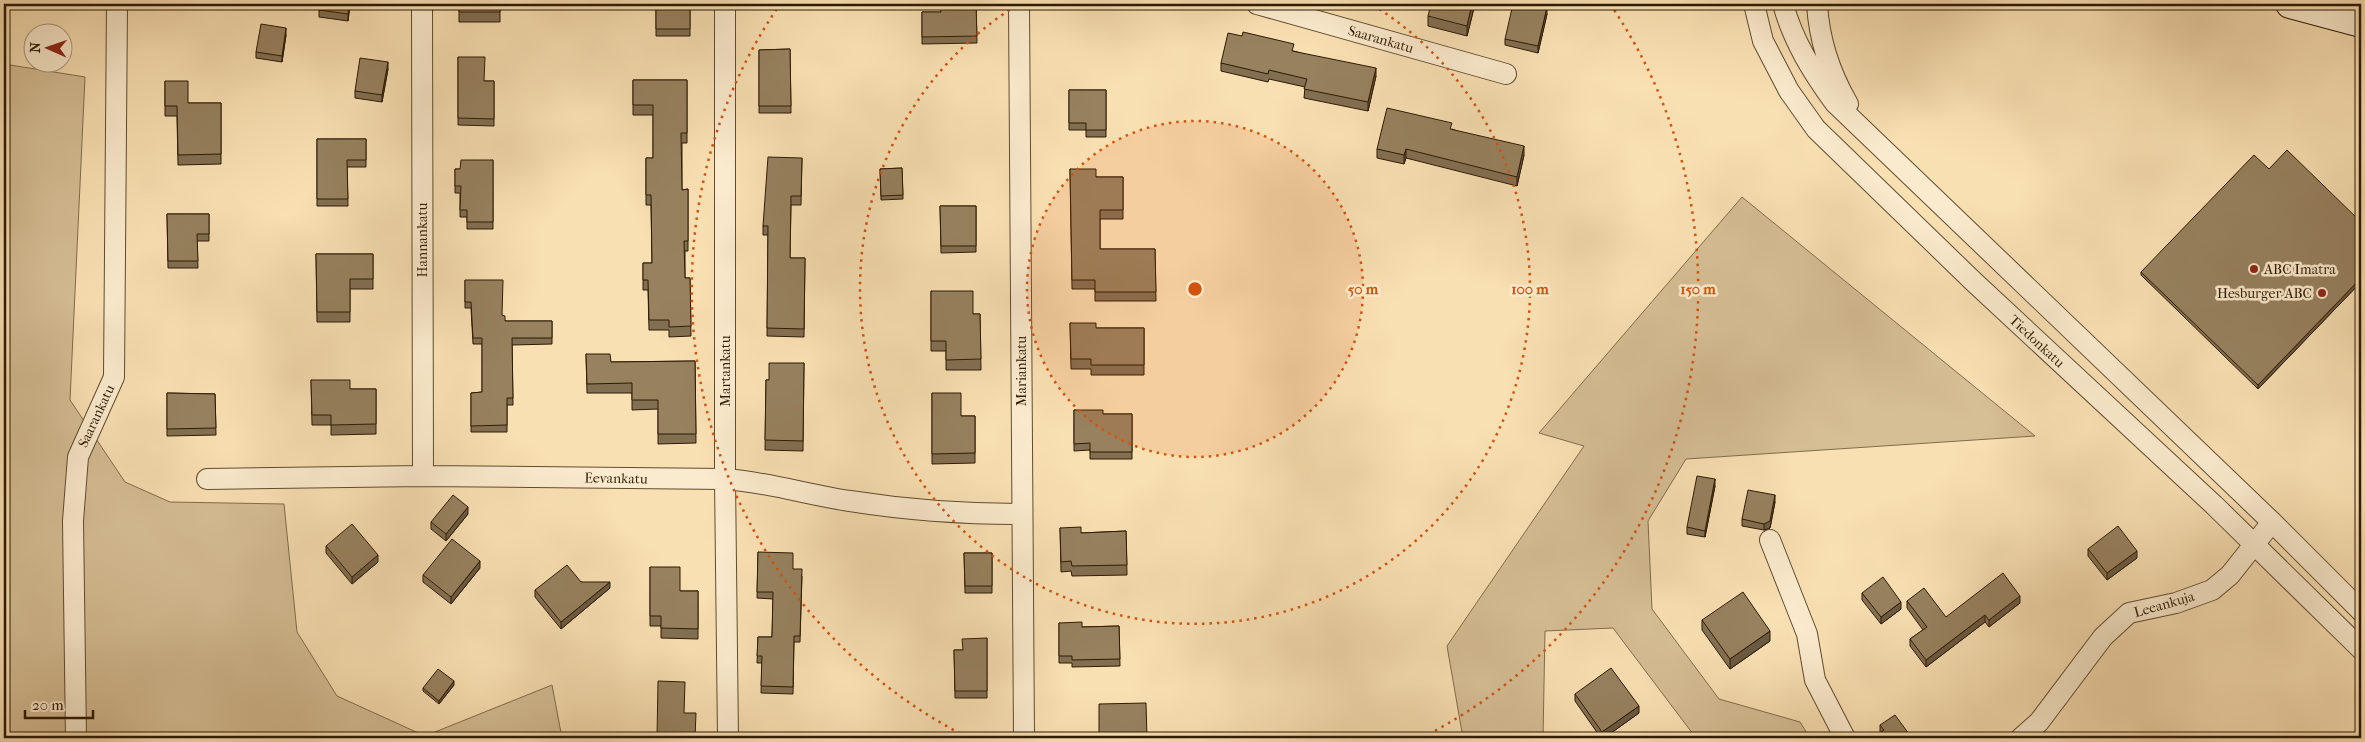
<svg xmlns="http://www.w3.org/2000/svg" width="2365" height="742" font-family="'IM FELL French Canon',serif">
  <rect width="100%" height="100%" fill="#f9e0b3"/>
  <filter id="stains"><feTurbulence type="fractalNoise" baseFrequency=".004" numOctaves="4"/><feColorMatrix values="0 0 0 0 .2 0 0 0 0 .09 0 0 0 0 .02 0 0 0 .5 -.17"/></filter>
  <radialGradient id="worn" r=".72"><stop offset=".6" stop-color="#630" stop-opacity="0"/><stop offset="1" stop-color="#630" stop-opacity=".3"/></radialGradient>
  <!-- green -->
  <path fill="#d6be95" stroke="#826c4c" d="M4,64l81,13 -15,323 55,82 45,20 114,2 13,128 40,64 88,40 127,-51 10,53h-558z
    M1742,197l293,239 -349,23 -38,62 4,88 67,90 81,23 10,16h-114l-83,-110 -68,3 -2,107h-80l-16,-92 137,-200 -45,-13z"/>
  <g fill="none" stroke-linecap="round" stroke-linejoin="round">
    <defs>
      <path id="street" d="M422,4l1,472
        M725,4v475l3,259
        M1019,4l5,734
        M1257,4l249,70
        M1754,4l9,37 26,50 27,38 158,153 240,223 147,144
        M1783,4c10,37 30,69 52,99l437,419 89,89
        M1817,4c2,35 13,69 31,100
        M207,479l216,-3 302,3c43,3 83,16 125,22 57,9 114,13 172,13
        M1770,540l37,94 8,46 30,58
        M76,738l-3,-217 5,-64 36,-80 3,-373
        M2021,738l18,-16 64,-85 26,-24 47,-10 36,-13 18,-15 42,-53"/>
      <path id="secondary" d="M2290,4l71,19"/>
    </defs>
    <!-- street casing -->
    <use href="#street" stroke="#604c30" stroke-width="22"/>
    <!-- secondary casing -->
    <use href="#secondary" stroke="#2d1a04" stroke-width="30"/>
    <!-- street -->
    <use href="#street" stroke="#fbebce" stroke-width="20"/>
    <!-- secondary -->
    <use href="#secondary" stroke="#fbebce" stroke-width="28"/>
  </g>
  <!-- wall -->
  <path fill="#826f52" stroke="#2d1a04" d="M4,4h2v6h-2z
    M350,4l-2,17 -29,-4v-7z
    M459,4h41v18h-41z
    M656,4h34v32h-34z
    M976,4l1,39 -55,1v-32h18z
    M1475,4l-8,32 -39,-10v-10z
    M1547,14l-9,39 -33,-8v-6z
    M286,35l-4,27 -26,-4v-6z
    M790,49l1,64h-32v-63z
    M1294,51l82,25 -8,35 -64,-13 1,-11 -36,-8 -1,3 -47,-11v-8z
    M458,57l26,24h10v45l-36,-1z
    M388,69l-6,33 -27,-4v-7z
    M633,80h54v63h-5v47l6,-1v62h-3v27h5l1,58 -22,1v-7h-20l-1,-40h-5v-27h9l-1,-58h-5v-47h7v-43h-20z
    M165,81l23,22h33v61l-43,1 -1,-49h-12z
    M1069,90h37v47h-20v-7h-17z
    M1452,129l72,26 -7,31 -111,-28 -2,6 -27,-6v-9z
    M317,139h49v28h-19l1,39h-31z
    M802,158l-1,47h-10l-1,53h15l-1,79 -37,-1 1,-101h-5v-9z
    M493,160v69h-26v-12h-7v-24h-5v-24h5z
    M902,168l1,31 -22,1 -1,-31z
    M1070,169l26,8h27v42h-23v30h55l1,52h-61v-12h-23z
    M2269,169l92,53v31l-2,3 2,2v24l-103,107 -117,-114v-3z
    M940,206h36v46l-35,1z
    M167,214h42v27h-12l1,27h-30z
    M316,254h57v35h-23v33h-33z
    M465,280l37,35 3,6h47v23l-40,1 1,60h-6v27h-36v-39l11,-1v-48h-9l-2,-36h-6z
    M931,291l42,23h7l1,56h-35v-19h-15z
    M1070,323l26,5h48v47h-53v-6h-20z
    M586,354l25,8 84,-1 1,82 -38,1v-35l-26,1v-17h-45z
    M804,363l-1,88 -38,-1 1,-70h3z
    M311,380l39,9h26v45l-45,1v-10h-19z
    M167,393l48,1 1,41 -49,1z
    M932,393l29,23h14v47l-43,1z
    M1074,410l29,4h29v45h-42v-9l-16,1z
    M1715,486l-10,51 -18,-3v-7z
    M1775,502l-5,26 -6,2 -22,-4v-7z
    M468,514l-22,27 -15,-12v-7z
    M1060,528l21,5 45,-2 1,44 -55,1 -1,-5 -10,1z
    M326,546l52,16 -26,22 -26,-31z
    M2088,549l49,9 -30,22 -19,-24z
    M758,552l35,17 9,7 -2,66h-6l-1,52 -32,-1 1,-30h-5l1,-26h14l1,-38 -16,-1z
    M964,553h28v40h-27z
    M650,567l30,24h18v48l-37,-1v-12h-11z
    M480,568l-29,36 -28,-22v-7z
    M581,582l29,6 -49,41 -26,-32v-7z
    M1862,593l39,16 -20,15 -19,-24z
    M1907,601l39,16 74,-14 -31,24 -4,-5 -59,45 -16,-21v-7l13,-9 -16,-22z
    M1702,620l68,21 -40,28 -28,-39z
    M1059,623l23,4 37,-1 1,40 -48,1v-4h-13z
    M987,638v60h-32l-1,-48h9z
    M454,685l-15,19 -16,-13v-3z
    M1575,694l64,19 -35,25h-3l-26,-37z
    M1880,725l32,13 -32,-5z"/>
  <!-- shaded-wall -->
  <path fill="#6a5a42" stroke="#2d1a04" d="M349,4h1l-2,17v-7z
    M1472,4h3l-8,32v-10z
    M1547,7v7l-9,39v-7z
    M286,28v7l-4,27v-6z
    M388,62v7l-6,33v-7z
    M1376,68v8l-8,35v-9z
    M1524,146v9l-7,31v-9z
    M1406,149v9l-2,6v-9z
    M2361,250v3l-4,5v-4z
    M2361,278v4l-103,107v-4z
    M1715,479v7l-10,51v-6z
    M1775,495v7l-5,26 -6,2v-6z
    M468,507v7l-22,27v-7z
    M2137,551v7l-30,22v-7z
    M378,555v7l-26,22v-7z
    M480,561v7l-29,36v-7z
    M610,582v6l-49,41v-7z
    M2020,596v7l-31,24v-7z
    M1901,602v7l-20,15v-7z
    M1985,615v7l-59,45v-7z
    M1770,631v10l-40,28v-10z
    M454,681v4l-15,19v-3z
    M1639,706v7l-35,25h-2v-6z"/>
  <!-- building -->
  <path fill="#97815f" stroke="#2d1a04" d="M320,4h29l-1,10 -29,-4z
    M459,4h41v8h-41z
    M656,4h34v25h-34z
    M940,4h36l1,32 -55,1v-25h19z
    M1431,4h41l-5,22 -39,-10z
    M1513,4h19l15,3 -9,39 -33,-7z
    M261,24l25,4 -4,28 -26,-4z
    M1243,32l51,12 -2,7 84,17 -8,34 -64,-13 3,-10 -38,-9 -1,4 -47,-11 7,-30 14,3z
    M790,49l1,57h-32v-56z
    M458,57h27l-1,24h10v38l-36,-1z
    M360,58l28,4 -6,33 -27,-4z
    M633,80h54v53h-6l1,57 6,-1v52h-4l1,37h5l1,48 -22,1v-7h-20l-1,-40h-5v-17h9l-1,-68h-5v-37h7v-53h-20z
    M165,81h23v22h33v51l-43,1 -1,-49h-12z
    M1069,90h37v40h-20v-7h-17z
    M1387,108l65,15 -2,6 74,17 -7,31 -111,-28 -2,6 -27,-6z
    M317,139h49v21h-19l1,39h-31z
    M2287,150l74,72v28l-4,4 4,4v20l-103,107 -117,-113 113,-117 15,14z
    M768,157l34,1 -1,38h-10l-1,62h15l-1,71 -37,-1 1,-102h-5z
    M461,160h32v62h-26v-12h-7l1,-24h-6v-17h5z
    M902,168l1,27 -22,1 -1,-27z
    M1070,169h26v8h27v33h-23v39h55l1,43h-61v-12h-23z
    M940,206h36v40h-35z
    M167,214h42v20h-12l1,27h-30z
    M316,254h57v25h-23v33h-33z
    M465,280h38l-1,35 3,1v5h47v17h-40l1,60h-6v27l-36,1v-33l11,-1v-54h-9l-2,-36h-6z
    M931,291h42v23h7l1,45 -35,1v-19h-15z
    M1070,323h26v5h48v37h-53v-6h-20z
    M586,354h24l1,8 84,-1 1,73h-38v-34h-26v-17l-45,1z
    M769,363h35l-1,78 -38,-1 1,-60h3z
    M311,380h39v9h26v35l-45,1v-10h-19z
    M167,393l48,1 1,34 -49,1z
    M932,393h29v23h14v37l-43,1z
    M1074,410h29v4h29v38h-42v-9l-16,1z
    M1697,476l18,3 -10,52 -18,-4z
    M1748,490l27,5 -5,26 -6,3 -22,-5z
    M453,495l15,12 -22,27 -15,-12z
    M352,524l26,31 -26,22 -26,-31z
    M2118,526l19,25 -30,22 -19,-24z
    M1081,527v6l45,-2 1,34 -55,1 -1,-5 -10,1 -1,-34z
    M452,539l28,22 -29,36 -28,-22z
    M758,552l35,1v16h9l-2,67h-6l-1,51 -32,-1 1,-30h-5l1,-19h14l1,-45h-16z
    M964,553h28v33h-27z
    M567,565l14,17h29l-49,40 -26,-32z
    M650,567h30v24h18v38l-37,-1v-12h-11z
    M2003,573l17,23 -31,24 -4,-5 -59,45 -16,-21 17,-12 -20,-26 17,-13 22,29z
    M1883,577l18,25 -20,15 -19,-24z
    M1743,592l27,39 -40,28 -28,-39z
    M1082,622v5l37,-1 1,33 -48,1v-4h-13v-33z
    M987,638v53h-32l-1,-41h9l-1,-11z
    M1611,668l28,38 -37,26 -27,-38z
    M438,669l16,12 -15,20 -16,-13z
    M658,681l27,1 -1,31h12l-1,25h-38z
    M1146,703l1,35h-48v-34z
    M1895,715l17,23h-40l12,-8 -4,-5z"/>
  <!-- distance rings -->
  <circle cx="1195" cy="289" r="168" fill="#d5530b" fill-opacity=".12"/>
  <g fill="none" stroke="#d5530b" stroke-width="2.5" stroke-dasharray="2.5 5">
    <circle cx="1195" cy="289" r="168"/>
    <path d="M1373 5A335 335 0 1 1 1017 5"/>
    <path d="M967 737A503 503 0 0 1 780 4M1610 4A503 503 0 0 1 1423 737"/>
  </g>
  <!-- markers -->
  <g fill="#8f2418" stroke="#fbebce" stroke-width="2">
    <circle cx="2254" cy="269" r="5"/>
    <circle cx="2322" cy="293" r="5"/>
  </g>
  <g text-anchor="middle" stroke-width="5" stroke-linejoin="round" paint-order="stroke">
    <!-- street labels -->
    <g font-size="14" fill="#2d1a04" stroke="#fbebce">
      <text transform="translate(1381 39) rotate(16)" y="5">Saarankatu</text>
      <text transform="translate(422 240) rotate(-90)" y="5">Hannankatu</text>
      <text transform="translate(2037 341) rotate(43)" y="5">Tiedonkatu</text>
      <text transform="translate(725 371) rotate(-90)" y="5">Martankatu</text>
      <text transform="translate(1021 371) rotate(-90)" y="5">Mariankatu</text>
      <text transform="translate(96 416) rotate(-65)" y="5">Saarankatu</text>
      <text transform="translate(616 478) rotate(1)" y="5">Eevankatu</text>
      <text transform="translate(2164 604) rotate(-16)" y="5">Leeankuja</text>
    </g>
    <!-- poi labels -->
    <g font-size="14" fill="#2d1a04" stroke="#fbebce" text-anchor="start">
      <text x="2264" y="274">ABC Imatra</text>
      <text x="2312" y="298" text-anchor="end">Hesburger ABC</text>
    </g>
  </g>
  <circle cx="1195" cy="289" r="8" fill="#d5530b" stroke="#fbebce" stroke-width="2.5"/>
  <g font-size="15" text-anchor="middle" font-weight="bold" fill="#d5530b" stroke="#fbebce" stroke-width="5" stroke-linejoin="round" paint-order="stroke">
    <text x="1363" y="294">50 m</text>
    <text x="1530" y="294">100 m</text>
    <text x="1698" y="294">150 m</text>
  </g>
  <!-- margin -->
  <rect width="2365" height="742" fill="none" stroke="#f9e0b3" stroke-width="20"/>
  <rect x="5" y="5" width="2355" height="732" fill="none" stroke="#2d1a04" stroke-width="2.5"/>
  <rect x="10" y="10" width="2345" height="722" fill="none" stroke="#2d1a04"/>
  <!-- north arrow -->
  <g transform="translate(48 48) rotate(272)"><circle r="24" fill="#fbebce" stroke="#a9977d"/>
  <path d="M0-4L9 19L0 12L-9 19Z" fill="#8f2418"/>
  <text y="-8" font-size="14" font-weight="bold" text-anchor="middle" fill="#2d1a04">N</text>
  </g>
  <!-- scale -->
  <path d="M25 710v8h68v-8" fill="none" stroke="#2d1a04" stroke-width="2.5"/>
  <text x="32" y="710" font-size="15" fill="#2d1a04" stroke="#fbebce" stroke-width="4" paint-order="stroke">20 m</text>
  <rect width="100%" height="100%" filter="url(#stains)"/>
  <rect width="100%" height="100%" fill="url(#worn)"/>
</svg>
